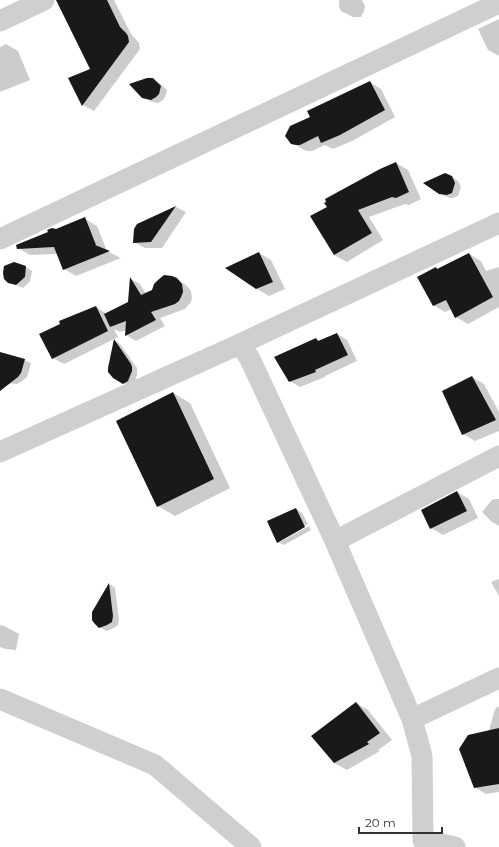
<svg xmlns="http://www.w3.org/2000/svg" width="499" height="847" font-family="Montserrat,sans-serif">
  <rect width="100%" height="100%" fill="#fff"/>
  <!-- shadow -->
  <path fill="#0003" d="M72,0h42l17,34 8,9 1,6 -46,62 -11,-6 9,-35z
    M339,0h23l3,6 -1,5 -3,6h-8l-12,-6 -2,-4z
    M499,19v37l-11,-6 -10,-21z
    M6,44l12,7 12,29 -30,12v-45z
    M152,79l7,4 8,7 -2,7 -2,3 -5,3 -8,-2 -7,-4z
    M370,82l11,7 14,28 -43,24 -19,8 -8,-4 -13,6h-4l-4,-1 -12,-7 19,-26z
    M396,163l12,7 13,29 -12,6 -4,-1 -36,13 14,23 -36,22 -13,-7 -6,-48z
    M452,177l6,4 3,6 -3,9 -5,2h-3l-10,-4z
    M176,207l10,5 -24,36h-17l-11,-6 4,-17z
    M85,219l12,7 10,25 14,7 -45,18 -12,-7 -7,-15 -27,1 -12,-7 31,-15z
    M259,253l12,7 14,29 -16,7 -12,-7z
    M469,254l12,7 5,10 13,-4v40l-31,17 -12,-7 -4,-8 -7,3 -12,-7 3,-37 3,2z
    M26,267l6,4 -2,10 -7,7 -14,-6z
    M131,279l9,5 6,10 30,-15 10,6 5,6 1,7 -1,4 -6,7 -25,9 5,8 -29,15 -10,-6 1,-5 -7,2 -6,-3 4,8 -54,27 -11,-6 43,-51 11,7 22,-11z
    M337,334l10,6 10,21 -32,15v1l-25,10 -10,-6 26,-42 4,3z
    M115,341l5,3 17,24v7l-3,9 -4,2 -17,-9z
    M0,360h24l7,3 -4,14 -6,5 -4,2 -11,-1 -6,-3z
    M472,377l12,7 15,28v19l-24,10 -12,-7z
    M173,393l17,10 40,85 -55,28 -17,-10z
    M457,492l12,7 9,19 -35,17 -12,-7z
    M496,499h3v27l-7,-4 -10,-10 10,-12z
    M296,509l6,4 6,11 -28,16v2l29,-16 2,4 -27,15 -6,-3z
    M499,579v17l-8,-14z
    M110,584l5,4 4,32 -1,5 -4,3 -8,3 -6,-4 -6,-5 -2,-6 1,-4z
    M0,625l4,1 15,8 -3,16 -10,-1 -6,-2z
    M356,703l12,7 24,30 -14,10 2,1 -33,19 -13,-7z
    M499,706v86l-13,2 -12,-7 20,-75 2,-4z"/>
  <!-- building -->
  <path fill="#191919" d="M56,0h51l13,27 6,6 2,3 1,6 -47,64 -14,-28 22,-9z
    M147,78h6l8,8 -2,8 -3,3 -5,3 -9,-2 -13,-14z
    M370,81l15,29 -45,25 -19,8 -3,-7 -18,9h-4l-5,-1 -6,-8 5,-10 20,-9 -3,-6z
    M396,162l13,30 -13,6 -4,-1 -34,13 14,23 -38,22 -24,-39 17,-9 -3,-4 2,-1 -1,-3 55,-30z
    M445,173l7,3 3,7 -3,10 -5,2 -8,-1 -16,-11z
    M176,206l-25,36 -18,1 1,-14 3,-5z
    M85,217l11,28h-1l15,6 -47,19 -9,-23 -37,2 -1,-4 32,-13 -1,-2 5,-2 4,1z
    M259,252l14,30 -17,7 -31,-21z
    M469,253l24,44 -38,21 -9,-18 -13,6 -16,-29 19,-10 1,2z
    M14,262l12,4 -1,11 -9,8 -8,-2 -4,-4 -1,-6 1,-7z
    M164,275l8,1 5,2 5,6 1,8 -2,5 -2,4 -4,3 -24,8 5,8 -31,16 1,-15 -16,6 -6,-13 24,-12 2,-25 11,18 11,-5 2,-6 4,-4z
    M96,306l12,25 -56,28 -13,-25 21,-10 -1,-3z
    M337,333l11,22 -33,15 1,2 -27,10 -15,-25 42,-19 2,3z
    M114,339l17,25 1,3v4l-4,10 -5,3 -10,-6 -5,-6v-4z
    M0,352l25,7 -4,14 -3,4 -18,14z
    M472,376l24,44 -34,15 -20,-44z
    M173,392l41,87 -57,28 -41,-86z
    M457,491l10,20 -37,18 -9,-19z
    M296,508l9,19 -28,16 -10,-22z
    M109,583l4,33 -1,6 -5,3 -8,3 -5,-5 -2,-3v-8z
    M356,702l24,31 -13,9 2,2 -35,19 -23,-27z
    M499,728v56l-25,4 -15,-39 9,-14z"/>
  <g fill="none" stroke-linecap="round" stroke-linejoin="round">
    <!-- street -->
    <path stroke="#cfcfcf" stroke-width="21" d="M0,21l44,-21
      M0,239l499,-236
      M240,344l10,15 85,182 77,178 10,37 1,84 3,7
      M0,452l240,-108 259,-121
      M335,541l164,-85
      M0,699l155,66 96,82
      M412,719l87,-41
      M423,840l32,7"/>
  </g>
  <!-- scale -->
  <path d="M359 827v6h83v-6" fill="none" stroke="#323232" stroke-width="2"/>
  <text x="365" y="827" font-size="12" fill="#323232" stroke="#ffffff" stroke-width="3" paint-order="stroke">20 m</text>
</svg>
